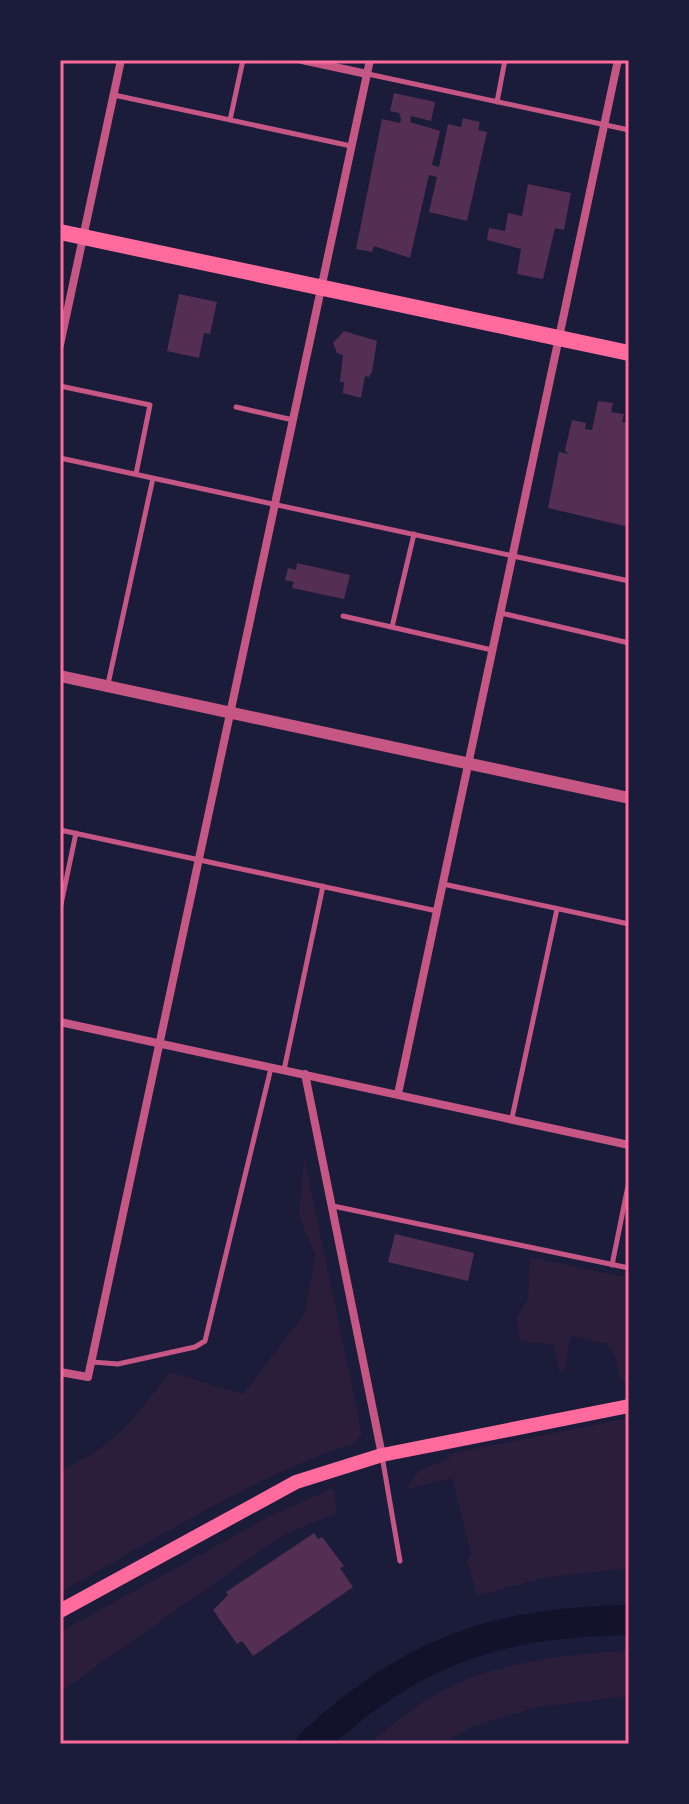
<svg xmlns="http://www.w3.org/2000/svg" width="689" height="1804" font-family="Signika,sans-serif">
  <rect width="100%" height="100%" fill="#1b1b3a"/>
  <!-- green -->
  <path fill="#2a1e3b" d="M304,1157l58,277 -7,9c-105,34 -198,97 -295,149v-121c53,-24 77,-54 109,-99l74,22 62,-81 10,-58 -16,-39z
    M530,1257l99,21v105l-9,-4 -4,-21 -9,-14 -36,-8 -8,36 -4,-1 -5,-26 -33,-4 -5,-23 12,-18z
    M629,1418v150l-86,10 -66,18 -10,-36 4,-6 -19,-76 -47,12 15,-20 29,-11 -1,-5z
    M333,1488l4,25 -54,22 -223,157v-60l210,-116z
    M629,1651l-1,45 -90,11 -67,20 -29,17h-74c22,-17 45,-38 70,-51 52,-30 132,-40 191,-42z"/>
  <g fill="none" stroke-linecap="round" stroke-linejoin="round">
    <!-- river -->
    <path stroke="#12122b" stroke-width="30" d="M311,1744c99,-92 183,-122 318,-124"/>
  </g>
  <!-- building -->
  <path fill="#542f53" d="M394,93l41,9 -4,19 -20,-5 -1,6 30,9 -8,34 7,2 9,-43 13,3 2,-9 17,4 -2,8 9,2 -20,89 -38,-9 8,-35 -8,-2 -19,83 -36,-12 -2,6 -16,-3 26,-130 18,4 1,-4 -2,-6 -9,-2z
    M528,184l43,9 -7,37 -9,-2 -12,51 -26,-5 4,-25 -34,-9 2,-12 16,3 3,-18 14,3z
    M179,294l38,8 -7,32 -6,-1 -5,25 -32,-7z
    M344,331l33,10 -5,31 -3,5 -4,-1 -4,22 -18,-5 1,-11h-4l3,-27 -6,-2 -4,-10z
    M598,401l15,2 -2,9 13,2 -2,8 7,1v104l-81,-19 11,-56 9,2 -3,-4 7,-30 14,3 -1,6 7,1z
    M297,563l53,12 -6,24 -52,-11 2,-6 -9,-2 3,-12 8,2z
    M395,1234l79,19 -6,28 -80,-19z
    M314,1533l4,6 4,-2 22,29 -4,2 13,19 -100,69 -11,-15 -5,3 -24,-34 15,-15 -2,-3z"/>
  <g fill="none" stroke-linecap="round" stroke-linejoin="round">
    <!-- service -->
    <path stroke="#c65784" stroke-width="5" d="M368,74l261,56
      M114,95l237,51
      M497,102l8,-42
      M230,120l13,-60
      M60,386l90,19 -14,69
      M236,407l57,13
      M60,458l569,123
      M501,613l128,30
      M343,616l149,34
      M392,627l22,-93
      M108,684l45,-206
      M60,830l377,81
      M443,884l186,40
      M60,909l16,-76
      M284,1070l39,-184
      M512,1118l45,-209
      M333,1206l296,62
      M612,1265l17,-84
      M92,1362l26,2 77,-17 10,-6 66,-273
      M382,1456l18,105"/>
    <!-- minor -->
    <path stroke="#c65784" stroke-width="8" d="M302,60l65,14
      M60,345l61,-285
      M60,1022l569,123
      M305,1074l77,381
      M398,1094l220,-1034
      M60,1372l28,5 282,-1317"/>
    <!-- tertiary -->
    <path stroke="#c65784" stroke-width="12" d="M60,676l569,122"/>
    <!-- secondary -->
    <path stroke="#ff6b9d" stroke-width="14" d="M60,1611l236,-129 86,-27 247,-49"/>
    <!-- primary -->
    <path stroke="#ff6b9d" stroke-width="16" d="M60,232l569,121"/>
  </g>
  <!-- border -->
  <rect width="689" height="1804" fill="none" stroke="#1b1b3a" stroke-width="124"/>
  <rect x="62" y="62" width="565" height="1680" fill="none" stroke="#ff6b9d" stroke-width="3"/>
</svg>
